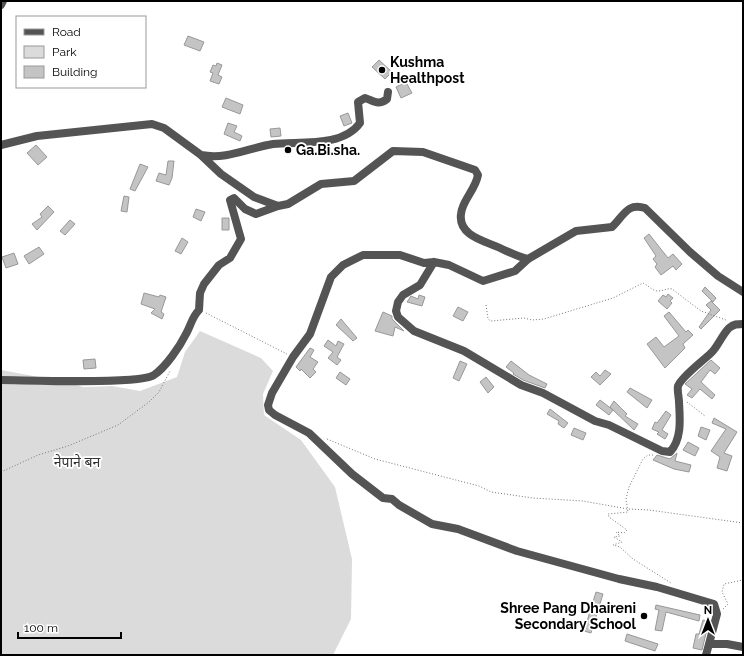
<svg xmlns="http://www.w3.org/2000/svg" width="744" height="656" font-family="Raleway,'Noto Sans Devanagari',sans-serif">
  <rect width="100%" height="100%" fill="#fff"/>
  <!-- green -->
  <path fill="#dbdbdb" d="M200,331l61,27 12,13 -10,23 1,21 37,25 34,47 17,72 -1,60 -18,36h-332v-285l70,13 12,4 29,-1 28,5 37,-14 8,-25z"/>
  <!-- building -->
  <path fill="#c4c4c4" stroke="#989898" d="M188,36l16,6 -4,9 -16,-6z
    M379,60l13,12 -7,7 -13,-12z
    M217,63l5,2 -4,10 4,2 -3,7 -9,-3 3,-8 -3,-1 3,-7 3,1z
    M406,82l6,11 -11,5 -5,-11z
    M226,98l17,7 -3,9 -18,-7z
    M348,113l4,10 -8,3 -4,-10z
    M228,123l9,3 -3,6 8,4 -2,5 -16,-7z
    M280,128l1,8 -10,1 -1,-8z
    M36,145l11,12 -9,8 -11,-12z
    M168,161h6l-2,17 -3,7 -13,-4 3,-8 7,2z
    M140,164l8,3 -13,24 -5,-2z
    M124,196l5,1 -2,15 -6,-1z
    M48,206l6,6 -17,18 -5,-6 10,-7 -2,-3z
    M196,209l9,3 -4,9 -8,-4z
    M222,218h7v12h-7z
    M70,220l5,4 -10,11 -5,-4z
    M649,234l19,24 5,-4 9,10 -6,6 -3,-4 -12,9 -6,-8 2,-3 -4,-5 3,-3 -12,-18z
    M182,238l6,4 -7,12 -6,-3z
    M39,247l5,7 -15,10 -5,-8z
    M14,253l4,11 -12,4 -4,-11z
    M705,287l11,11 -3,4 -11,-11z
    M144,293l15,4 1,-2 6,2 -5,15 3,2 -2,5 -11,-6 4,-4 -14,-5z
    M668,294l5,4 -3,3 2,2 -5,6 -9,-8 5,-6 3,2z
    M419,295l6,2 -3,9 -15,-4 4,-6 7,3z
    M711,301l9,9 -19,19 -2,-2 12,-17 -5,-5z
    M458,307l10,5 -5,9 -10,-5z
    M383,312l9,4v3l12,12 -9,-4 -2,9 -18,-5z
    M669,312l17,20 2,-2 5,5 -10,9 2,4 -20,20 -18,-24 9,-7 8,10 15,-11 -15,-20z
    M341,319l16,19 -4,3 -17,-16z
    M328,340l8,6 2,-5 6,3 -7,13 4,3 -4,5 -9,-7 5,-6 -9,-6z
    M310,348l4,2 -4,7 8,5 -5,7 3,3 -6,6 -9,-9 -1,2 -4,-4z
    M95,359l1,9 -12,1 -1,-9z
    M711,360l9,8 -5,6 -5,-4 -9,12 14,13 -3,4 -12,-10 -8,9 -5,-3 5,-6 -7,-5z
    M460,361l7,3 -8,17 -6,-3z
    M511,361l18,14 18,9 -2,4 -22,-8 -10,-6 1,-1 -8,-6z
    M605,370l6,4 -11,11 -9,-8 5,-5 4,4z
    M340,372l10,7 -4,6 -10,-7z
    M486,377l8,10 -6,6 -8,-11z
    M630,388l22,12 -5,8 -20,-16z
    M600,400l13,10 -4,5 -13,-10z
    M614,401l13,13 -2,2 13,8 -4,6 -24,-23z
    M550,409l18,14 -4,5 -6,-4 1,-3 -12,-7z
    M666,411l5,4 -9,15 6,4 -3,5 -8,-5 2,-2 -7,-3 3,-7 2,1z
    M714,418l23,14 -13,21 8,3 -5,15 -10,-3 3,-11 -9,-6 15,-22 -14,-6z
    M701,427l9,3 -4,10 -8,-4z
    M574,428l12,5 -3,7 -12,-5z
    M688,442l11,6 -4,8 -12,-6z
    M677,453l-2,8 16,4 -2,7 -15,-3 -21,-9 4,-5 13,4z
    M596,592l7,2 -12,39 -7,-2z
    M656,605l44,10 -1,6 -33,-9 -4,19 -7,-1 4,-20 -4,-1z
    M703,620l6,1 -7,29 -9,-2 3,-14h3z
    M627,634l31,10 -3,7 -30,-10z"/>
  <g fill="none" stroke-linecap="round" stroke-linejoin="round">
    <!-- path -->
    <path stroke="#767676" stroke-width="1" stroke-dasharray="1 2" stroke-linecap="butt" d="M486,305l2,14 3,2 33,-3 8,2 12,-1 69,-21 30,-15c5,2 9,8 15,8 6,0 8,-3 14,-2l29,22 25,9
      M206,313l81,41
      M687,402l18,14
      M327,439l48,20 104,27 12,6 42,6 50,3 45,8 21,1 94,13
      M653,455h-5l-5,4 -14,28 -3,12 2,13 -20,2 1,3 18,13 -3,3 -8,-1 4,4 -6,1 8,5 -9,3 7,2 13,12 38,24
      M1,472l37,-17 30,-9 50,-21 31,-23 10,-10 11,-21
      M723,609l5,-5 -6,-12 2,-8 19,-4"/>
    <!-- minor -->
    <path stroke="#545454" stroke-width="8" d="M1,5l2,-4
      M1,145l36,-9 115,-12 12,4 37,27 20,19 33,23 24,9 10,-2 33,-20 33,-3 39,-30 30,1 52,18 3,5c-3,16 -16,25 -17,39 -3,22 24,27 39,34 9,4 18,9 28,11
      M201,155c26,5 47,-7 72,-11 26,-3 69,4 87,-21l-2,-21 7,-4c9,3 13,8 22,1l1,-7
      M434,262l-14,23 -17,10 -5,7 -2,9 2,6 16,14 50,20 57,34 22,8 52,28 14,4 53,26 8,1c12,-13 10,-33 9,-50 0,-5 -2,-11 -1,-16 4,-10 25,-25 33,-33 6,-5 11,-18 18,-25 5,-4 8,-4 14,-4
      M1,380c24,0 139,5 153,-5 12,-8 26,-29 32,-41 5,-9 6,-17 13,-24l1,-17 4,-9 15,-19 11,-7 11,-19 -11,-39 4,-2 11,11 11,5 22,-8
      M709,644l8,-30 -3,-10 -57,-17 -38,-8 -102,-28 -59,-22 -26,-5 -33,-19 -7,-6 -9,-1 -31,-24 -43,-41 -34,-18 -6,-5 -1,-5 4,-12 21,-36 17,-23 21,-57 12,-12 20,-10h37l24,8 10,-1 15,3 34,16 32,-10 13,-12 48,-28 36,-4c11,-10 15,-25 33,-19l45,44 28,24 25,16
      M706,655l3,-11h18l16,3"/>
  </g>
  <!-- markers -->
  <g fill="#000" stroke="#fff" stroke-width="1.5">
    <circle cx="382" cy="70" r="4"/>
    <circle cx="288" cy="150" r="4"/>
    <circle cx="644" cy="616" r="4"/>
  </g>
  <g text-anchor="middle" stroke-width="3.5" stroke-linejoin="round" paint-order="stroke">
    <!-- poi labels -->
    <g font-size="14" font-weight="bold" fill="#000" stroke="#fff" text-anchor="start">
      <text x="390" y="67">Kushma<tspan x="390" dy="16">Healthpost</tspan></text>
      <text x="296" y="155">Ga.Bi.sha.</text>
      <text x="636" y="613" text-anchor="end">Shree Pang Dhaireni<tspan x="636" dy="16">Secondary School</tspan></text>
    </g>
    <!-- park labels -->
    <g font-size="14" fill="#323232" stroke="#fff">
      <text x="77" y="467">नेपाने बन</text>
    </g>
  </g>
  <!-- border -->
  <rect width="744" height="656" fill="none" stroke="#000000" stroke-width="4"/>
  <!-- legend -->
  <rect x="16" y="16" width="130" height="72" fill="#ffffff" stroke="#999999"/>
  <rect x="24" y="29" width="20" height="6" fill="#545454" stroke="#999999"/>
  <text x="52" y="36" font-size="12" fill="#000000">Road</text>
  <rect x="24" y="46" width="20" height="12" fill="#dbdbdb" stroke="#999999"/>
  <text x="52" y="56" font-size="12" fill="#000000">Park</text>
  <rect x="24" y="66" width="20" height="12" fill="#c4c4c4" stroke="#999999"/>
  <text x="52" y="76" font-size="12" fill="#000000">Building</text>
  <!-- north arrow -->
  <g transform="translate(708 620)" stroke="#ffffff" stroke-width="3" paint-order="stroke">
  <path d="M0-3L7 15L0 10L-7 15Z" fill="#000000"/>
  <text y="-6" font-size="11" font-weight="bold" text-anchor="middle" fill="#000000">N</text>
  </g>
  <!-- scale -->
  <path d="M18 632v6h103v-6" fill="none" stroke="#000000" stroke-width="2"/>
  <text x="24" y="632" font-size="12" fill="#000000" stroke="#ffffff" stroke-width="3" paint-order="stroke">100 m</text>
</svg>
